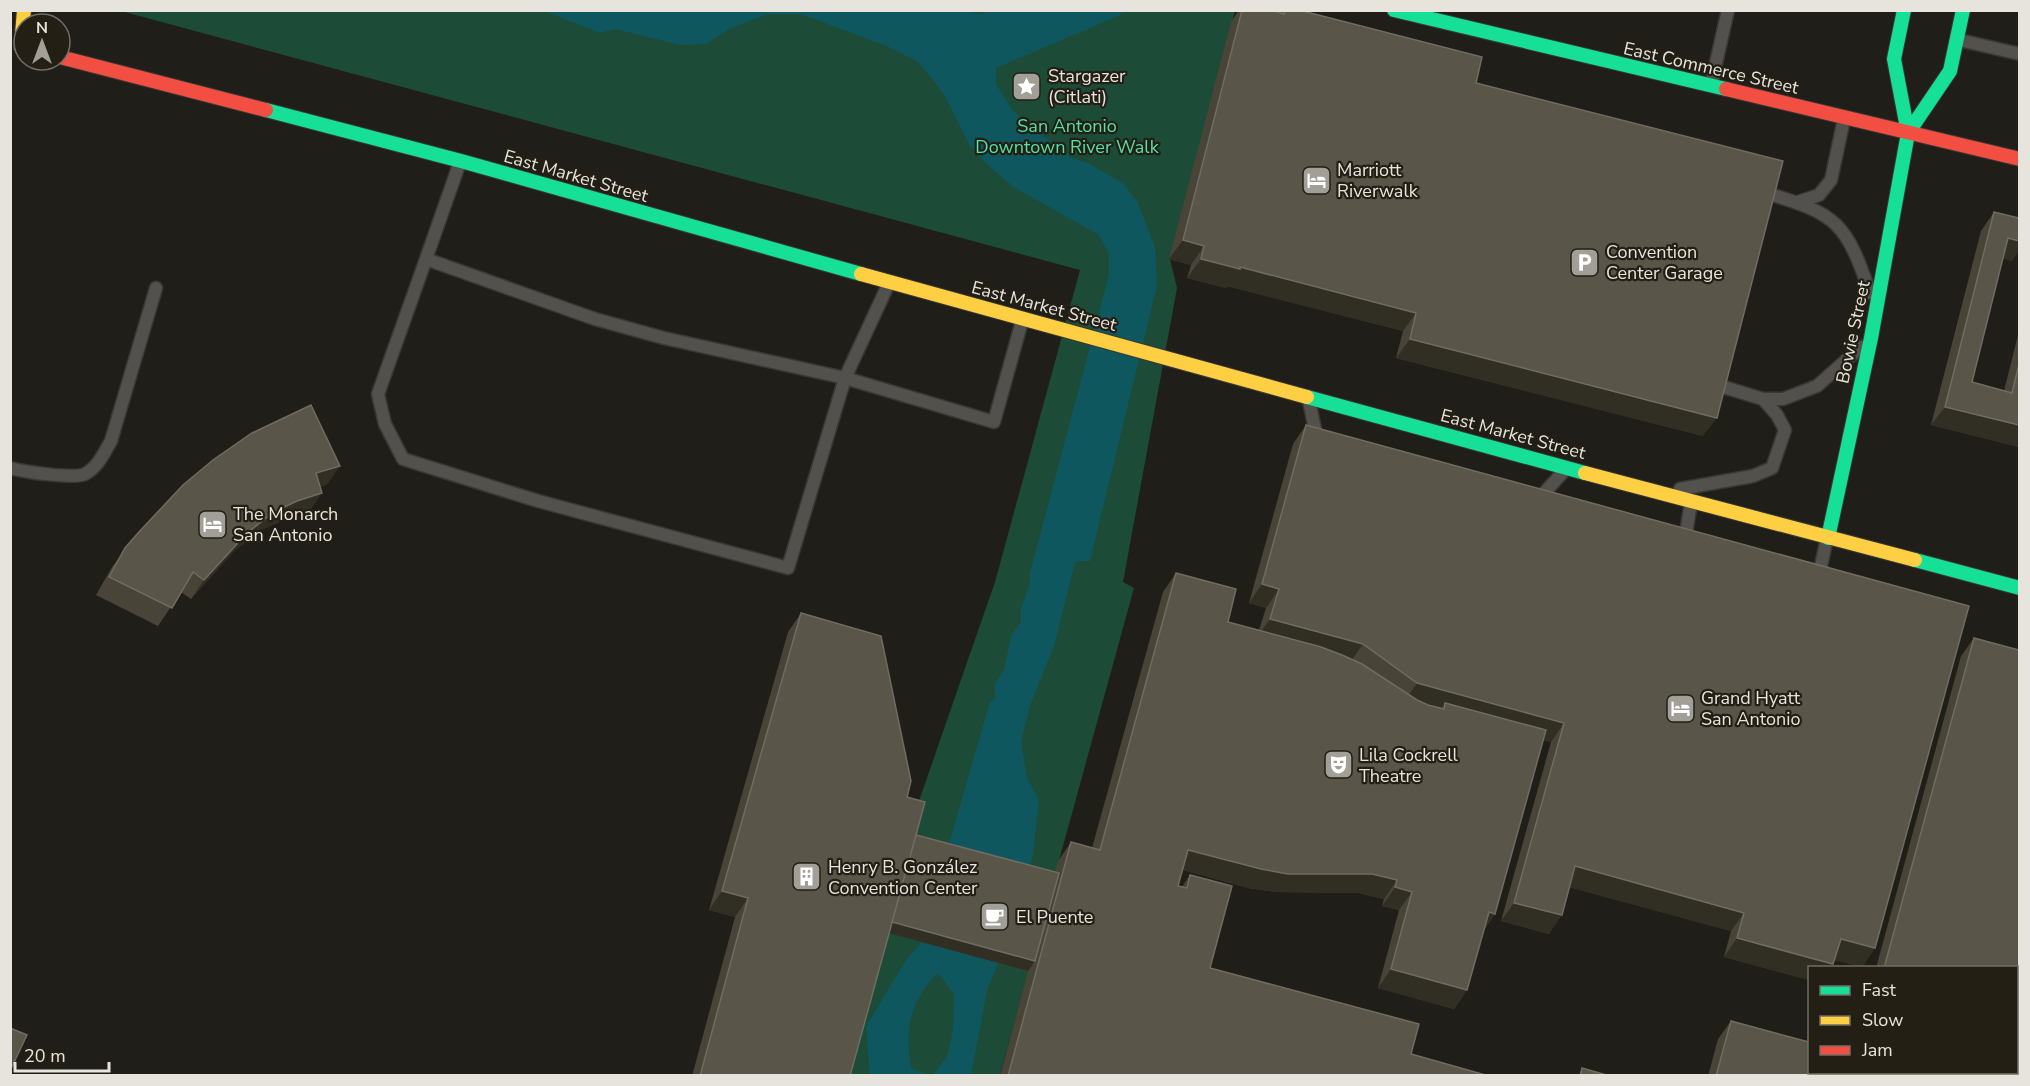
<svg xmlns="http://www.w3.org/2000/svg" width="2030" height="1086" font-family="'Nunito Sans',sans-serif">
  <rect width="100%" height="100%" fill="#201e18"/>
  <!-- green -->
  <path fill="#1c4c37" d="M121,11h1114l-65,248 7,29 -54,294 11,6 -134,487h-158l70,-254 83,-239 85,-312z"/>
  <!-- water -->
  <path fill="#0f575e" d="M965,10l14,4 14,-4 131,1 -6,5 -122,52v16l17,27 57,46 20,7 34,20 14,19 17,45 2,37 -67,276h-11l-4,2 -21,83 -24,59 -9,37 6,36 12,22 -6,54 -29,94 -17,42 -16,85h-38l14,-18 6,-26 1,-37 -16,-21c-29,28 -33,56 -27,95l16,7h-57l-4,-49 41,-67 13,-15 70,-242 6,-4 -2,-12 10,-16 7,-34 10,-14v-14l9,-24v-11l79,-298v-21l-10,-19 -85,-48 -21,-17 -22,-22 -29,-57 -24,-29 -29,-15 -88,-33h-33l-37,14 -25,16 -25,1 -66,-16 -15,4 -56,-22z"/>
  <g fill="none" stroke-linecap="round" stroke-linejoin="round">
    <defs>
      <path id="lane" d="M1959,40l61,14
        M1711,85l17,-75
        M1766,193c72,21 80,30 104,100
        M1798,202l21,-7 12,-15 13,-61
        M426,259l-48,135 7,30 18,35 135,42 250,67 57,-190 -181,-40 -69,-19 -169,-60 34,-97
        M889,283l-44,95 149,44 28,-101
        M1763,399h20l34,-13 44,-39
        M1309,401l9,42
        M10,468c14,4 64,11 75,6 13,-7 19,-21 26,-33l45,-153
        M1680,489l73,-13 19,-8 13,-38 -8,-15 -14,-16 -46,-14
        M1536,502l29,-32
        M1684,545l7,-42
        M1818,580l9,-42"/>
      <path id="fast" d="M1394,10l332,79
        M266,110l195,51 400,113
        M1908,133l42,-62 13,-61
        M1307,397l278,76
        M1828,538l43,-200 37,-205 -14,-74 10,-49
        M1915,560l105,28"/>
      <path id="slow" d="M21,47l3,-37
        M861,274l446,123
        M1585,473l330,87"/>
      <path id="jam" d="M60,57l206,53
        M1726,89l294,70"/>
    </defs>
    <!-- lane casing -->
    <use href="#lane" stroke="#393833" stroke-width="15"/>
    <!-- fast casing -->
    <use href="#fast" stroke="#393833" stroke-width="16"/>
    <!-- slow casing -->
    <use href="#slow" stroke="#393833" stroke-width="16"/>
    <!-- jam casing -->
    <use href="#jam" stroke="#393833" stroke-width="16"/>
    <!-- lane -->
    <use href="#lane" stroke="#53514d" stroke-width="12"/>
    <!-- fast -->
    <use href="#fast" stroke="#16e098" stroke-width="14"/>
    <!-- slow -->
    <use href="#slow" stroke="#ffcf43" stroke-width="14"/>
    <!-- jam -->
    <use href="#jam" stroke="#f24e42" stroke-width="14"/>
  </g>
  <!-- wall -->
  <path fill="#484437" d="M1239,10h32l10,3 2,-3h16l177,73 227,353 -307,-78 7,-27 -176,-45 -1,2 -39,-10 4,-13 -22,-6 62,-237z
    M1994,212l18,49 -9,-3 -31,124 32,9 15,-60v116l-88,-22 50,-194z
    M1306,425l569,523 -13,19 -27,-7 -26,8v12l-85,-23 7,-26 -162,-44 -20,47 -48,-13 50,-179 -8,-2 -48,174 -11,16 -17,60 -13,19 -76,-21 21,-78 -17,-4 2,-7 -25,-6 -84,-1 -27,-4 -65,-18 -5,16 4,1 8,-12 20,93 201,86 78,22h-489l28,-105 -139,-38 -39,143h-158l43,-159 -26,-7 79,-278 13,-19 106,184 9,38 139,37 3,-11 13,-19 21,6 71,-256 13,-19 52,49 31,8 7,-22 -17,-5 44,-159z
    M327,485l-7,2 -11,25 -25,8 -23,10 -27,21 -43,48 -10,-7 -23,34 -62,-31 16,-28 26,-34z
    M1974,638l45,12v426h-311l10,-37 13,-18 78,21v30h207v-104h-140l85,-312z"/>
  <!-- shaded-wall -->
  <path fill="#312e23" d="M2008,238l11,3v10l-7,10 -17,-5z
    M1183,240l21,6 -13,19 -22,-6z
    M1201,259l39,8 176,46 -13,18 -176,-45 -1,2 -39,-10z
    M1410,339l307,79 -14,18 -307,-78z
    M1945,407l74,18v22l-88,-22z
    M340,466l-13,19 -24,7 13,-19z
    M322,493l-13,19 -25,8 -23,10 -27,21 -43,48 13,-19 43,-47 27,-21 23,-11z
    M1262,584l17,5 -13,19 -17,-5z
    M1270,619l93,25 -13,19 -93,-26z
    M1417,683l147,40 -13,19 -109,-30 2,-3 1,-6 -6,9 -35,-10z
    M1188,850l184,24 25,6 -13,19 -25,-6 -84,-1 -27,-4 -73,-20z
    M1575,866l169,47 -13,18 -169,-46z
    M1395,887l17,5 -13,18 -17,-4z
    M722,891l26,7 -13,19 -26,-7z
    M1514,903l48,12 -13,19 -48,-13z
    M1489,912l6,2 -13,18z
    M888,921l147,40 -7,10 -147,-40z
    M1737,938l96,26 -2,4h-22v12l-85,-23z
    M1841,939l34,9 -13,19 -34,-9z
    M1391,969l76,21 -13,19 -76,-21z"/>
  <!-- building -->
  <path fill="#595549" stroke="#6f6c60" stroke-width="1.5" d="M1242,10h29l13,4 1,-4h14l183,47 -6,26 307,78 -66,257 -307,-79 6,-26 -176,-46v2l-39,-10 3,-13 -21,-6z
    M1994,212l25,6v23l-11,-3 -36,144 40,11 7,-29v61l-74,-18z
    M311,405l29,61 -24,7 6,20 -25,8 -23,11 -27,21 -43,47 -11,-8 -21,36 -63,-31 16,-29 13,-15 45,-48 30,-25 39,-27z
    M1306,425l663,181 -94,342 -34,-9 -8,25 -96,-26 7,-25 -169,-47 -13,49 -48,-12 50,-180 -147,-40 -54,-39 -93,-25 9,-30 -17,-5z
    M1176,573l60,16 -8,33 93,25 21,8 20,9 55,36 11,5 16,4 1,-6 101,27 -51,184 -6,-2 -22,78 -76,-21 21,-77 -17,-5 2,-7 -25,-6h-84l-27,-5 -73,-19 -10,36 9,2 3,-13 42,11 -22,82 209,56 -8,30 78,22h-481l63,-234 29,8z
    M801,613l80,23 30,145 -4,16 18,5 -75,274h-150l48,-178 -26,-7z
    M1974,638l45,12v426h-303l15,-55 78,21v30h207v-104h-132z
    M916,835l143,38 -24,88 -143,-39z
    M10,1028l17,7 -17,36z
    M1582,1068l28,8h-30z"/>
  <!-- icons -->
  <defs>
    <symbol id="sight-square" viewBox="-11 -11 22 22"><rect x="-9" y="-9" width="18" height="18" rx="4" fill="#a19f97" stroke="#231f15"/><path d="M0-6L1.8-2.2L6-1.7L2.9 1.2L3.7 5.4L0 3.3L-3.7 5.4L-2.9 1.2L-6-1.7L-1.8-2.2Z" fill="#fff"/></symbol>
    <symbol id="hotel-square" viewBox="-11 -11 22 22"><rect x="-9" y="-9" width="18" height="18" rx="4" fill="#a19f97" stroke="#231f15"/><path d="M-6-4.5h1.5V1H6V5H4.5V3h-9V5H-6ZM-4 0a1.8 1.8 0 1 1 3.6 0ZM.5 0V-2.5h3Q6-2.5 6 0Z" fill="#fff"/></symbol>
    <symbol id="parking-square" viewBox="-11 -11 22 22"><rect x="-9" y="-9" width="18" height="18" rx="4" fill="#a19f97" stroke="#231f15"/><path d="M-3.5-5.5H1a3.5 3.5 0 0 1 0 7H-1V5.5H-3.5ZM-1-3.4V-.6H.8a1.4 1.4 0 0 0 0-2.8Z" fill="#fff"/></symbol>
    <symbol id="theatre-square" viewBox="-11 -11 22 22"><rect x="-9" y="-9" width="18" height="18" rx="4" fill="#a19f97" stroke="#231f15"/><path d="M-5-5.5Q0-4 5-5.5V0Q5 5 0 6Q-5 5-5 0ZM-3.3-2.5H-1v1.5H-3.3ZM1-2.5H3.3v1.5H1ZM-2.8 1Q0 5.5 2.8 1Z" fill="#fff"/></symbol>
    <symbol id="building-square" viewBox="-11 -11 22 22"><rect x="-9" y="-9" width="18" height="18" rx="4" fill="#a19f97" stroke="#231f15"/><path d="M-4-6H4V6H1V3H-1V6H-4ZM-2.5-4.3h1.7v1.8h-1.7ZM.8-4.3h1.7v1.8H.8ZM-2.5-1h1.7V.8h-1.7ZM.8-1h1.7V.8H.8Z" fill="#fff"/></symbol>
    <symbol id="cafe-square" viewBox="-11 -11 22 22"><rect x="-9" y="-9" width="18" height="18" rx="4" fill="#a19f97" stroke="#231f15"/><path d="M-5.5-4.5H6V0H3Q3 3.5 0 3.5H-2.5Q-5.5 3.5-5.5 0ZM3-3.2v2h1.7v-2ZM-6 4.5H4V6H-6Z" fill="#fff"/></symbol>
  </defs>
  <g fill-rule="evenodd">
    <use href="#sight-square" x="1010" y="70" width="33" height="33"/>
    <use href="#hotel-square" x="1300" y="164" width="33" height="33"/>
    <use href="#parking-square" x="1568" y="246" width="33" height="33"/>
    <use href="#hotel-square" x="196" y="508" width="33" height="33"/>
    <use href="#hotel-square" x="1664" y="692" width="33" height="33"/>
    <use href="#theatre-square" x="1322" y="748" width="33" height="33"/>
    <use href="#building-square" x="790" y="860" width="33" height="33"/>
    <use href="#cafe-square" x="978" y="900" width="33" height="33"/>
  </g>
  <g text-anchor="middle" stroke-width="4.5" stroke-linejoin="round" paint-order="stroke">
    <!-- street labels -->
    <g font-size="18" fill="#e6e4dc" stroke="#231f15">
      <text transform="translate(1711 68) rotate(13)" y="6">East Commerce Street</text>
      <text transform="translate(576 176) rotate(16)" y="6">East Market Street</text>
      <text transform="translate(1044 306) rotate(15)" y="6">East Market Street</text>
      <text transform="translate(1853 332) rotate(-78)" y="6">Bowie Street</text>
      <text transform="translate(1513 434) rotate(15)" y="6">East Market Street</text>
    </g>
    <!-- poi labels -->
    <g font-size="18" fill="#e6e4dc" stroke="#231f15" text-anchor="start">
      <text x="1048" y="82">Stargazer<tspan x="1048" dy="21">(Citlati)</tspan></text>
      <text x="1337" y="176">Marriott<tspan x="1337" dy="21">Riverwalk</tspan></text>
      <text x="1606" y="258">Convention<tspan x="1606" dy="21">Center Garage</tspan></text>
      <text x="233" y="520">The Monarch<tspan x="233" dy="21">San Antonio</tspan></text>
      <text x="1701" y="704">Grand Hyatt<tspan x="1701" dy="21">San Antonio</tspan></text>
      <text x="1359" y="761">Lila Cockrell<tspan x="1359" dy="21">Theatre</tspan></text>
      <text x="828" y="873">Henry B. González<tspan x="828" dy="21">Convention Center</tspan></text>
      <text x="1016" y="923">El Puente</text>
    </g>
    <!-- park labels -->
    <g font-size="18" fill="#53e1a7" stroke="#231f15">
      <text x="1067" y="132">San Antonio<tspan x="1067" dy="21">Downtown River Walk</tspan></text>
    </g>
  </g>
  <!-- border -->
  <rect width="2030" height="1086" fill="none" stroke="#e6e4dc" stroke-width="24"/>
  <!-- legend -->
  <rect x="1808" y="966" width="210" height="108" fill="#231f15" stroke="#716e65" stroke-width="1.5"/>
  <rect x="1820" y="986" width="30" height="9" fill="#16e098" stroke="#716e65" stroke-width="1.5"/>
  <text x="1862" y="996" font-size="18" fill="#e6e4dc">Fast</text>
  <rect x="1820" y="1016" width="30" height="9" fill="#ffcf43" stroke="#716e65" stroke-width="1.5"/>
  <text x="1862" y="1026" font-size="18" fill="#e6e4dc">Slow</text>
  <rect x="1820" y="1046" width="30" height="9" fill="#f24e42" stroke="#716e65" stroke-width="1.5"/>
  <text x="1862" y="1056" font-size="18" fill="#e6e4dc">Jam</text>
  <!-- north arrow -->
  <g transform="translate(42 42)"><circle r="28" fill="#231f15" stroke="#716e65" stroke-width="1.5"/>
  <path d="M0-4.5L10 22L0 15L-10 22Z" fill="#a19f97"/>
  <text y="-9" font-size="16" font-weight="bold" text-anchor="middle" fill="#e6e4dc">N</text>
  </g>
  <!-- scale -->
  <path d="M15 1062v9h94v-9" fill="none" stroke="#e6e4dc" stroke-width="3"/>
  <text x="24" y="1062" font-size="18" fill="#e6e4dc" stroke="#231f15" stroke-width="4.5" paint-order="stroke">20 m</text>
</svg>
